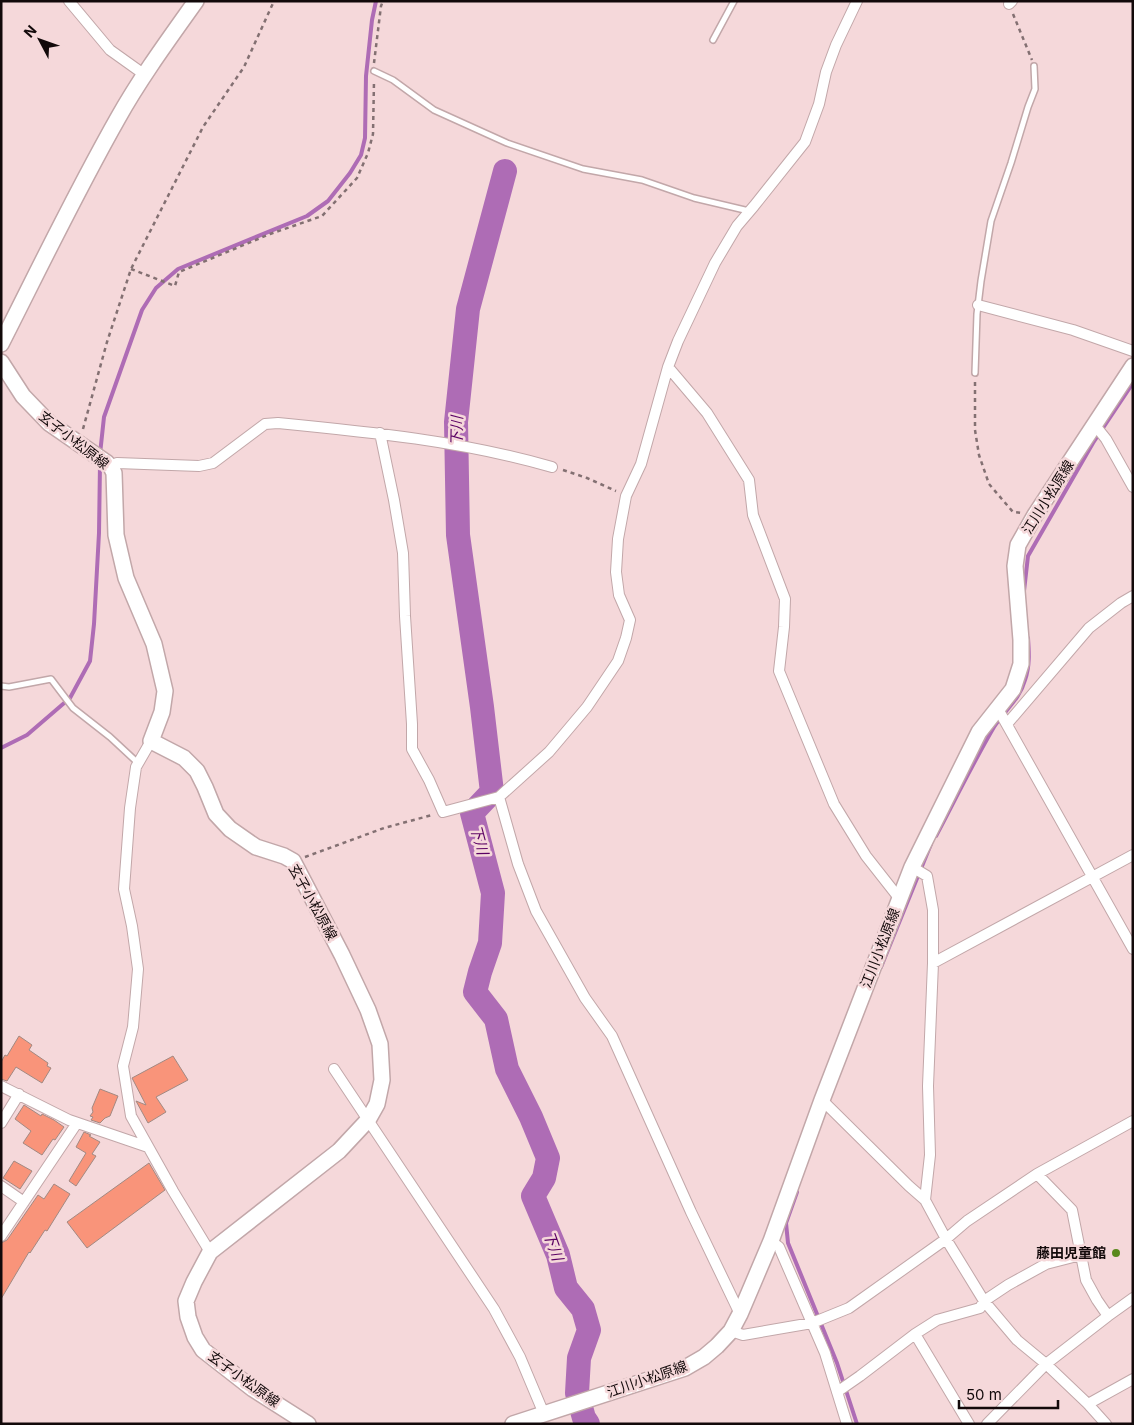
<svg xmlns="http://www.w3.org/2000/svg" width="1134" height="1425" font-family="Inter,'Noto Sans JP',sans-serif">
  <rect width="100%" height="100%" fill="#f5d8da"/>
  <g fill="none" stroke-linecap="round" stroke-linejoin="round">
    <!-- stream -->
    <path stroke="#ae6cb5" stroke-width="4" d="M100,454l4,-37 38,-107 14,-22 22,-19 129,-53 21,-15 22,-28 11,-18 4,-17 1,-62 6,-56 4,-19
      M1024,591l4,-35 65,-113 40,-60
      M1,748l26,-13 43,-37 20,-37 4,-37 5,-91 1,-69
      M936,836c19,-36 37,-73 58,-109 10,-16 26,-28 31,-47 5,-14 4,-28 3,-42
      M881,967l50,-123
      M797,1192l-11,31 2,20 49,120 20,61"/>
    <!-- river -->
    <path stroke="#ae6cb5" stroke-width="24" d="M505,171l-37,138 -12,113 2,113 24,172 10,85 -20,21 21,80 -3,50 -10,29 -5,20 21,27 11,50 24,48 17,41 -4,20 -11,18 25,59 8,33 17,21 6,21 -10,28 -2,35 7,25 4,6"/>
  </g>
  <!-- building -->
  <path fill="#f9947a" stroke="#a28982" d="M19,1036l13,9 -3,5 19,13 -1,3 4,2 -9,15 -26,-16 -9,14 -6,-2v-17l4,-7 2,1z
    M173,1056l15,24 -32,17 10,15 -18,11 -12,-22 10,4 -14,-27z
    M100,1089l18,7 -8,20 -5,2 -5,5 -9,-3 2,-3 -3,-1 3,-4 -1,-4z
    M24,1105l17,11 1,-2 12,6 10,7 -9,13 -2,-1 -11,16 -19,-12 8,-12 -16,-12z
    M84,1132l7,3 -2,1 11,6 -8,12 4,2 -20,30 -7,-5 17,-28 -10,-6z
    M14,1161l18,10 -12,18 -17,-11z
    M149,1163l16,27 -78,58 -20,-26z
    M54,1184l16,10 -23,37 -2,-1 -15,23 -1,-1 -28,47v-56l6,-3 31,-45 6,4z"/>
  <g fill="none" stroke-linecap="round" stroke-linejoin="round">
    <defs>
      <path id="lane" d="M713,40l21,-39
        M374,71l19,9 41,30 73,33 76,26 59,11 52,18 55,13
        M975,373l2,-59 4,-33 10,-60 20,-58 17,-56 7,-18 -1,-23
        M1,686l8,1 42,-8 22,29 37,29 28,26"/>
      <path id="street" d="M69,1l41,49 35,25
        M1009,4l3,-3
        M978,305l95,25 60,21
        M668,367l39,46 42,67 4,35 32,84 -1,28 -5,44 55,133 32,52 33,42
        M1094,424l12,15 27,48
        M380,433l14,67 9,53 2,63 7,108v25l17,31 14,32 56,-15 50,-45 38,-45 31,-46 8,-23 4,-18 -11,-25 -3,-23 2,-33 8,-43 15,-32 27,-97 10,-26 37,-78 22,-37 17,-20 51,-64 14,-38 7,-32 10,-27 21,-44
        M111,467l6,-4 82,3 14,-3 52,-39 13,-1c92,9 184,18 274,44
        M998,709l135,240
        M1007,724l82,-96 32,-25 12,-7
        M151,741l-15,26 -6,41 -6,81 8,37 6,43 -5,58 -10,39 8,50 42,75 37,61
        M499,797l19,67 18,47 49,87 27,38 79,176 49,102
        M912,867l15,9 6,34v53l-5,123 2,69 -5,45
        M933,963l200,-108
        M334,1069l160,240 26,48 24,57
        M1,1086l68,34 79,27
        M822,1100l87,86 16,14 21,39 38,62 33,39 29,24 42,40 18,20
        M1,1123l18,-29
        M1037,1174l35,36 14,70 11,20 11,16
        M1,1186l23,16
        M1,1236l76,-113
        M771,1241l8,6 46,106 22,71
        M731,1331l12,4 69,-12 37,-15 97,-69 21,-18 70,-47 96,-53
        M915,1334l54,90
        M837,1392l23,-16 55,-42 22,-14 43,-12 4,-7 24,-16 38,-21 35,-9
        M1088,1404l45,-25
        M987,1424l59,-60 62,-48 25,-18"/>
      <path id="secondary" d="M1,344c38,-75 75,-152 117,-226 23,-41 51,-79 78,-117
        M1,362l22,34 26,27 58,40 4,4 3,6 2,62 10,43 28,66 11,47 -3,21 -11,29 33,17 13,13 8,16 11,27 14,15 26,18 28,9 9,5 49,94 26,55 12,34 2,36 -5,24 -9,16 -29,31 -129,101 -16,30 -8,19 2,16 7,20 8,13 50,39 55,35
        M513,1424l172,-56 19,-11 13,-11 14,-15 9,-17 31,-73 51,-141 90,-233 67,-135 34,-43 8,-25v-24l-6,-74 3,-21 17,-30 98,-149"/>
    </defs>
    <!-- lane casing -->
    <use href="#lane" stroke="#c2a7a9" stroke-width="8"/>
    <!-- street casing -->
    <use href="#street" stroke="#c2a7a9" stroke-width="12"/>
    <!-- secondary casing -->
    <use href="#secondary" stroke="#c2a7a9" stroke-width="18"/>
    <!-- path -->
    <path stroke="#837072" stroke-width="2.5" stroke-dasharray="4 4" stroke-linecap="butt" d="M1013,14l19,46
      M374,63l7,-57 2,-5
      M131,269l44,17 4,-14 91,-38 52,-18 35,-38 11,-25 5,-19 1,-53
      M975,382v48l4,25 10,29 24,28 9,1
      M83,429l24,-87 24,-73 72,-142 41,-60 30,-66
      M563,470l24,8 29,13
      M305,857l79,-29 48,-13"/>
    <!-- lane -->
    <use href="#lane" stroke="#fff" stroke-width="5"/>
    <!-- street -->
    <use href="#street" stroke="#fff" stroke-width="10"/>
    <!-- secondary -->
    <use href="#secondary" stroke="#fff" stroke-width="15"/>
  </g>
  <!-- markers -->
  <circle fill="#59881b" stroke="#f5d8da" stroke-width="2" cx="1116" cy="1253" r="5"/>
  <g text-anchor="middle" stroke-width="5" stroke-linejoin="round" paint-order="stroke">
    <!-- street labels -->
    <g font-size="14" fill="#12090a" stroke="#f5d8da">
      <text transform="translate(74 440) rotate(38)" y="5">玄子小松原線</text>
      <text transform="translate(1048 497) rotate(-58)" y="5">江川小松原線</text>
      <text transform="translate(313 902) rotate(61)" y="5">玄子小松原線</text>
      <text transform="translate(880 948) rotate(-69)" y="5">江川小松原線</text>
      <text transform="translate(244 1379) rotate(36)" y="5">玄子小松原線</text>
      <text transform="translate(647 1379) rotate(-19)" y="5">江川小松原線</text>
    </g>
    <!-- poi labels -->
    <g font-size="14" font-weight="bold" fill="#12090a" stroke="#f5d8da" text-anchor="end">
      <text x="1106" y="1258">藤田児童館</text>
    </g>
    <!-- water labels -->
    <g font-size="15" font-style="italic" fill="#5a0063" stroke="#f5d8da">
      <text transform="translate(457 431) rotate(-89)" y="5">下川</text>
      <text transform="translate(479 840) rotate(75)" y="5">下川</text>
      <text transform="translate(553 1246) rotate(70)" y="5">下川</text>
    </g>
  </g>
  <!-- border -->
  <rect width="1134" height="1425" fill="none" stroke="#12090a" stroke-width="5"/>
  <!-- north arrow -->
  <g transform="translate(40 40) rotate(311)" stroke="#f5d8da" stroke-width="4" paint-order="stroke">
  <path d="M0-4L9 19L0 12L-9 19Z" fill="#12090a"/>
  <text y="-8" font-size="14" font-weight="bold" text-anchor="middle" fill="#12090a">N</text>
  </g>
  <!-- scale -->
  <path d="M959 1400v8h99v-8" fill="none" stroke="#12090a" stroke-width="2.5"/>
  <text x="966" y="1400" font-size="15" fill="#12090a" stroke="#f5d8da" stroke-width="4" paint-order="stroke">50 m</text>
</svg>
